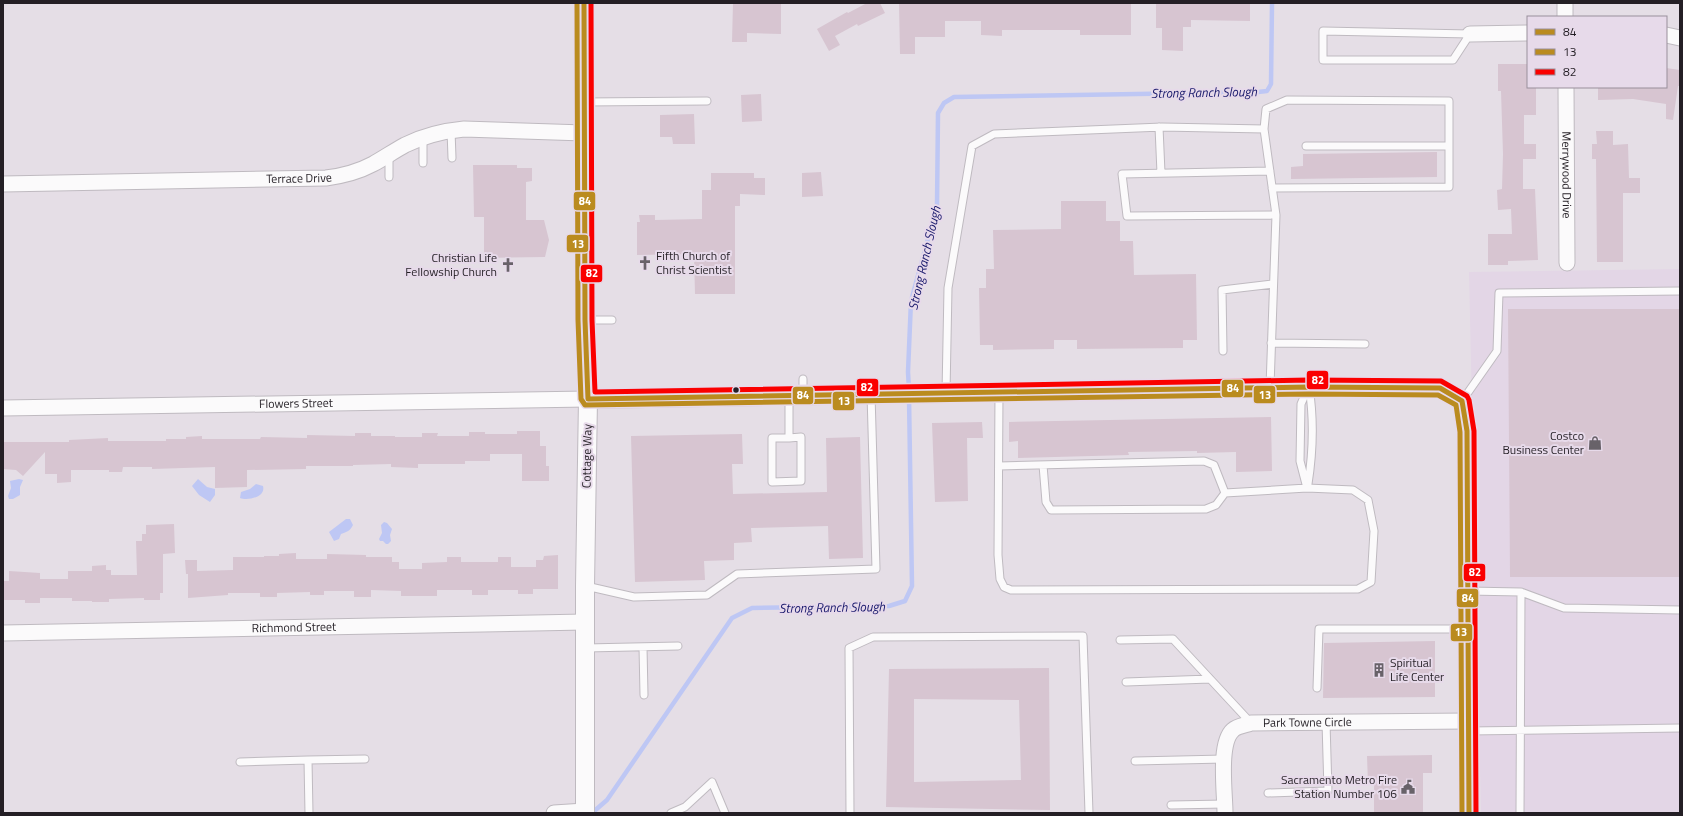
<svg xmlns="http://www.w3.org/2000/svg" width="1683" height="816" font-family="'Titillium Web',sans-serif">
  <rect width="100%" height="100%" fill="#e5dee6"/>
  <!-- built -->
  <path fill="#e3d6e6" d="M1680,269v544h-199l-12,-541z"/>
  <!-- water -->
  <path fill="#bec7f4" d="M19,479l4,1 -3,7v8l-7,4h-4l-1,-3 3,-8 -1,-7z
    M198,479l9,8 8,2v6l-5,7 -11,-7 -7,-9z
    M256,484l7,2c3,11 -15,15 -23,12l1,-6 9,-3z
    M346,519h4l3,6c-3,6 -6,7 -12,9l-2,5 -5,2 -5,-9z
    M384,522l3,1 5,6 -2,6 1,6 -3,3h-2l-3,-3h-3l-1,-2 3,-6 -1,-8z"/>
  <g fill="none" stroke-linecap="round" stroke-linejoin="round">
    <!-- stream -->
    <path stroke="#bec7f4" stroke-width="4.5" d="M909,390l-1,-18 3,-71 26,-95 1,-93 6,-10 10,-6 304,-5 9,-1 4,-7 1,-81
      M592,813l15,-13 125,-182 20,-10 137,-2 16,-5 7,-15 -3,-189"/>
  </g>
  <!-- building -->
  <path fill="#d7c5d1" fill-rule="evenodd" d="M733,3h48v31l-34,-1v9h-15z
    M867,3h13l5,10 -27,13 -1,-2 -22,12 5,9 -11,6 -12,-22 30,-17 1,1z
    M899,3h232v32h-51v-5h-78v6l-21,-1v-14h-36v16h-30v17h-15z
    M1156,3h94v18l-59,-1v7h-8v24l-21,-1v-22h-6z
    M1498,64h30v23h8v28h-12v29h12v15h-13v30h12l3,71 -30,1v4h-20v-31h24l-1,-25 -13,1 -1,-20 5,-1 1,-35 -2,-63h-3z
    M1666,68l14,2v16h-2l-5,34 -7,-1v-15l-33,-5 -35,1v-13h68z
    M761,94l1,27 -20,1 -1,-27z
    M694,114l1,30h-22l-1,-7h-12v-22z
    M1596,131h17v14l15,-1 1,34h11v15h-17v69h-26l-1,-103h-4v-15h5z
    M1437,152v25l-146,2v-12l12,-1v-12z
    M473,165h44v3h15v13l-6,1v38h18l5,20 -4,17 -61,1v-41h-10z
    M821,172l2,24 -21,1v-24z
    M711,173h43v5h11v17l-25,-1v12h-5v88h-40l-1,-40 -57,1v-33h3l-1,-7h16v5l47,-1v-29h9z
    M1061,201h45v20h14v20h13l1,34 62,-1 1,66h-14v8l-106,1v-9h-23v9l-61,1v-5h-13l-1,-57h7v-19h8l-1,-39 68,-1z
    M1508,309h172v268h-170z
    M1271,417l1,54 -36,1v-20l-39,1v-2l-69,1 1,3 -111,3v-17l-9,1v-20z
    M982,422l1,16h-16l1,63 -33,1 -3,-79z
    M517,431h23v15h6v20h3v15h-27v-27h-32v7h-25v3h-47v4l-27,-1v-3l-38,1v1h-47v3l-59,1v17l-32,1v-21l-63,2v-2h-29l-1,5h-13v-2h-38v12l-14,1v-9h-12v-22l-22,24 -7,-6 -13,-1v-27h66v-2l39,-2v3h58v-2h20v-2l16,-1v3h58l1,-2 46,1v-3l48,1v-3h16v3h24v1h27v-4h16l-1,3h32v-4h16v2h32z
    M742,434l1,30h-11l1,30 94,-2 -1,-54 34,-1 3,121 -34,1 -1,-33 -77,2 1,14 -18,1v17l-30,1 1,19 -70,2 -4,-146z
    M174,524l1,29 -12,1v39h-3v7h-16v-2l-35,1v3h-17v-1h-20v-3h-32v5h-15v-3h-22v-19h6v-10l31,2v6h28v-8h24v-5l14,-1v5h5v5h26l-1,-34h6v-7h4v-9z
    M296,553v6h31v-5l39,1v2h26v5h7v7h23v-6l25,-1v-5h14v5h37v-5h13v10h25v-7h7l1,-4 14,-1v34h-25v5h-15v-4h-30v5h-16v-5h-35v6h-36v-5l-30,-1v7h-17v-6h-30v4h-14v-3l-33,1v4h-17v-4h-32v2l-40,3v-24h-2l-1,-14h12v11l36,-1v-13h31v-1h15v-2z
    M1435,641v56l-112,1 1,-55z
    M1049,668l1,142 -164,-3 3,-138zM914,699l105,1 2,80 -107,2z
    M1432,755v18h-9v40h-49v-29h-6l-1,-28z"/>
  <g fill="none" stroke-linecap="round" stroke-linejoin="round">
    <defs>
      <path id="service" d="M1323,31l147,3 -17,26h-130z
        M584,102l123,-1
        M1159,127l2,46
        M1264,129l2,-20 21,-9 162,1v86l-177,1
        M451,130l1,28
        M423,138v25
        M1306,146h143
        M389,155v22
        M1270,171l-148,3 5,42 149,-1
        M585,320h27
        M1271,343l94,1
        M1223,351l-1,-61 51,-6
        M803,379v15
        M946,393l2,-105 24,-142 22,-12 168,-7 102,2 12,86 -6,172
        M999,393l-1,162 2,24 4,8 7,3 347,-1 13,-7 3,-51 -6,-31 -15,-10 -46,-2 -82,5 -9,12 -10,4 -155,1 -5,-8 -3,-37
        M789,395v43l12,-1v44l-29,1v-44h17
        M1462,401l35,-50 2,-58 181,-2
        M999,466l205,-5 10,4 11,28
        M1308,484c5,-32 6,-65 1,-97
        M1307,488l-7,-27 1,-57 7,-16
        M586,586l48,11 73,-2 30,-21 139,-5 -5,-175
        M1468,591l53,1 -1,221
        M1521,592l43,16 116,2
        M1120,640l53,-1 78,84
        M643,647l1,48
        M586,648l92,-2
        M1126,682l84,-3
        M1317,688l2,-59h148
        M1468,731l212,-3
        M1135,761l89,-2
        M240,762l68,-2
        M1268,793l60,-2 -2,-69
        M1171,805l54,-1
        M309,813l-1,-53 57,-1
        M671,813l14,-6 27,-25 13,31
        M850,813l-1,-165 24,-11 210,-1 6,177"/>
      <g id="minor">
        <path d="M1565,3v14"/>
        <path d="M1470,34l58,-1"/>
        <path d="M1666,35l14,3"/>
        <path id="s1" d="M1566,87l1,176"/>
        <path id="s2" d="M3,184l323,-6c16,-2 32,-6 47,-14 11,-6 21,-13 32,-19 18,-9 38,-14 59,-16l120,4"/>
        <path id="s3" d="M3,408l585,-9"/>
        <path id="s4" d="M3,633l582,-11"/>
        <path d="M554,813l31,-2"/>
        <path id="s5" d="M1225,813c0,-20 -7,-70 8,-83 4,-4 13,-5 18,-7l217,-2"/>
      </g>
      <path id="tertiary" d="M584,3l1,317 3,79 -3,187v227
        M588,399l721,-12 131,1 22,13 5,30 2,382"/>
    </defs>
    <!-- service casing -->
    <use href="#service" stroke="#bfbac0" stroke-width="9"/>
    <!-- minor casing -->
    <use href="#minor" stroke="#bfbac0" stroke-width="17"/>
    <!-- tertiary casing -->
    <use href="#tertiary" stroke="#bfbac0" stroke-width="20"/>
    <!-- service -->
    <use href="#service" stroke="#fbfafb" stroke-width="7"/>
    <!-- minor -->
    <use href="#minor" stroke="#fbfafb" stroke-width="15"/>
    <!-- tertiary -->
    <use href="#tertiary" stroke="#fbfafb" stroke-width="18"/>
    <defs>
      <path id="bus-1" d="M584,3l1,317 3,79
        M588,399l721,-12 131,1 22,13 5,30 2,382"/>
      <path id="bus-2" d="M577,3l1,317 3,79 4,6 724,-11 129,1 18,10 4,27 2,381"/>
      <path id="bus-3" d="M591,3l1,317 3,72 714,-12 132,1 26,15 2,4 5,31 2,382"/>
    </defs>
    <!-- bus-1 casing -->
    <use href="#bus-1" stroke="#e7daea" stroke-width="8"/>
    <!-- bus-2 casing -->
    <use href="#bus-2" stroke="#e7daea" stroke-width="8"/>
    <!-- bus-3 casing -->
    <use href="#bus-3" stroke="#e7daea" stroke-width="8"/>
    <!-- bus-1 -->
    <use href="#bus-1" stroke="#ba8b1f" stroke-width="5"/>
    <!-- bus-2 -->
    <use href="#bus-2" stroke="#ba8b1f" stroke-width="5"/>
    <!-- bus-3 -->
    <use href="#bus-3" stroke="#fa0000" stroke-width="5"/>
  </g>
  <!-- icons -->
  <defs>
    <symbol id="church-bare" viewBox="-9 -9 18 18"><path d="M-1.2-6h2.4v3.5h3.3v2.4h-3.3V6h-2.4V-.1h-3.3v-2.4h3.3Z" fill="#686269" stroke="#e7daea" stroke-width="2.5" paint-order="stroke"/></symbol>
    <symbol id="shop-bare" viewBox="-9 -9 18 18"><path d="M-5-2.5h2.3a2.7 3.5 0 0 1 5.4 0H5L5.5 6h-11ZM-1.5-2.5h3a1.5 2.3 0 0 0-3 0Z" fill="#686269" stroke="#e7daea" stroke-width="2.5" paint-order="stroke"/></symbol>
    <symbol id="building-bare" viewBox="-9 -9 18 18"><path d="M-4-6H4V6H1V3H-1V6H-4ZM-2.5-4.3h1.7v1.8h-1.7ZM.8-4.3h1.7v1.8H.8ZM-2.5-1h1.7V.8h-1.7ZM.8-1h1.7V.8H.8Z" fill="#686269" stroke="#e7daea" stroke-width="2.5" paint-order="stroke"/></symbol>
    <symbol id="civic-bare" viewBox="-9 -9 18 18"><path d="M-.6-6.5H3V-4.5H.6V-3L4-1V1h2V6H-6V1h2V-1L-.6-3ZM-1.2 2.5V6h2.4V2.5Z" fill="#686269" stroke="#e7daea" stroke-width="2.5" paint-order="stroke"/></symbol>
  </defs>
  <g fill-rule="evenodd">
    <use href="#church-bare" x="635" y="253" width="20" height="20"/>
    <use href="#church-bare" x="498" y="255" width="20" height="20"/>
    <use href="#shop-bare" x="1585" y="433" width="20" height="20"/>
    <use href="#building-bare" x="1369" y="660" width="20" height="20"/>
    <use href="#civic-bare" x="1398" y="777" width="20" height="20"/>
  </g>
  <!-- markers -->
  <circle fill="#241f25" stroke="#e7daea" stroke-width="1.5" cx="736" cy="390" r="3.5"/>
  <g text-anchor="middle" stroke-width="4" stroke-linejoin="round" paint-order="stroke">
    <!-- street labels -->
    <g font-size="12" fill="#241f25" stroke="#e7daea">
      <text dy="4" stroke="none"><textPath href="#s1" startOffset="88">Merrywood Drive</textPath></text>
      <text dy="4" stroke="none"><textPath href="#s2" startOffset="296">Terrace Drive</textPath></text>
      <text dy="4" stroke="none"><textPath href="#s3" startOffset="293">Flowers Street</textPath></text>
      <text transform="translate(587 456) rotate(-89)" y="4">Cottage Way</text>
      <text dy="4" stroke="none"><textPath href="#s4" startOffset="291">Richmond Street</textPath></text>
      <text dy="4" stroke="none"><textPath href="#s5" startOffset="161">Park Towne Circle</textPath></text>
    </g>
    <!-- poi labels -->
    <g font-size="12" fill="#241f25" stroke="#e7daea" text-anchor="end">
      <text x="656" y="260" text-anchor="start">Fifth Church of<tspan x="656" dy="14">Christ Scientist</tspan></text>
      <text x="497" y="262">Christian Life<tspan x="497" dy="14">Fellowship Church</tspan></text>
      <text x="1584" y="440">Costco<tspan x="1584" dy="14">Business Center</tspan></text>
      <text x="1390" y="667" text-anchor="start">Spiritual<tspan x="1390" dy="14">Life Center</tspan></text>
      <text x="1397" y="784">Sacramento Metro Fire<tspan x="1397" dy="14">Station Number 106</tspan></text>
    </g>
    <!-- water labels -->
    <g font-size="13" font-style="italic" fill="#19196c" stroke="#e7daea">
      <text transform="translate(1204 92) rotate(-1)" y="5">Strong Ranch Slough</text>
      <text transform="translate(924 258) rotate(-77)" y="5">Strong Ranch Slough</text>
      <text transform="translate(832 607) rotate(-1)" y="5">Strong Ranch Slough</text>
    </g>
  </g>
  <g stroke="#e7daea" stroke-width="1.5">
    <rect x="573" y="191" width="23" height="20" rx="4" fill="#ba8b1f"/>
    <rect x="566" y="234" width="23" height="19" rx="4" fill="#ba8b1f"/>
    <rect x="580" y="264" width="23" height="19" rx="4" fill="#fa0000"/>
    <rect x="1306" y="370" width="23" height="20" rx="4" fill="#fa0000"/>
    <rect x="856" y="378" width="23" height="19" rx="4" fill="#fa0000"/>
    <rect x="1221" y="379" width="23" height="19" rx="4" fill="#ba8b1f"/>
    <rect x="1253" y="385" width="23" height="19" rx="4" fill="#ba8b1f"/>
    <rect x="792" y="386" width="22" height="19" rx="4" fill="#ba8b1f"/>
    <rect x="832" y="391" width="23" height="20" rx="4" fill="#ba8b1f"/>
    <rect x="1463" y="563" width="23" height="19" rx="4" fill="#fa0000"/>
    <rect x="1456" y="588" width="23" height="20" rx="4" fill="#ba8b1f"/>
    <rect x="1450" y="623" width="23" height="19" rx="4" fill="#ba8b1f"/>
  </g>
  <g font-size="11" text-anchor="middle" font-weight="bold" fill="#fff">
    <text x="585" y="205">84</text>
    <text x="578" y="248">13</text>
    <text x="592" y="277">82</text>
    <text x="1318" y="384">82</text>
    <text x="867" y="391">82</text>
    <text x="1233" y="392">84</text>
    <text x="1265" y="399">13</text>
    <text x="803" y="399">84</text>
    <text x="844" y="405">13</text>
    <text x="1475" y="576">82</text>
    <text x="1468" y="602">84</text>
    <text x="1461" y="636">13</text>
  </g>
  <!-- border -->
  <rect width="1683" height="816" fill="none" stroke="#241f25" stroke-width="8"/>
  <!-- legend -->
  <rect x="1527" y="16" width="140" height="72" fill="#e7daea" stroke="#998f9b"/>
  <rect x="1535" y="29" width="20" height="6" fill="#ba8b1f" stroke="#998f9b"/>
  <text x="1563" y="36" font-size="12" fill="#241f25">84</text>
  <rect x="1535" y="49" width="20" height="6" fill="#ba8b1f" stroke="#998f9b"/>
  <text x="1563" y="56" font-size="12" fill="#241f25">13</text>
  <rect x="1535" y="69" width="20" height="6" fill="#fa0000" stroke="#998f9b"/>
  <text x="1563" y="76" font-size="12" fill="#241f25">82</text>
</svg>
